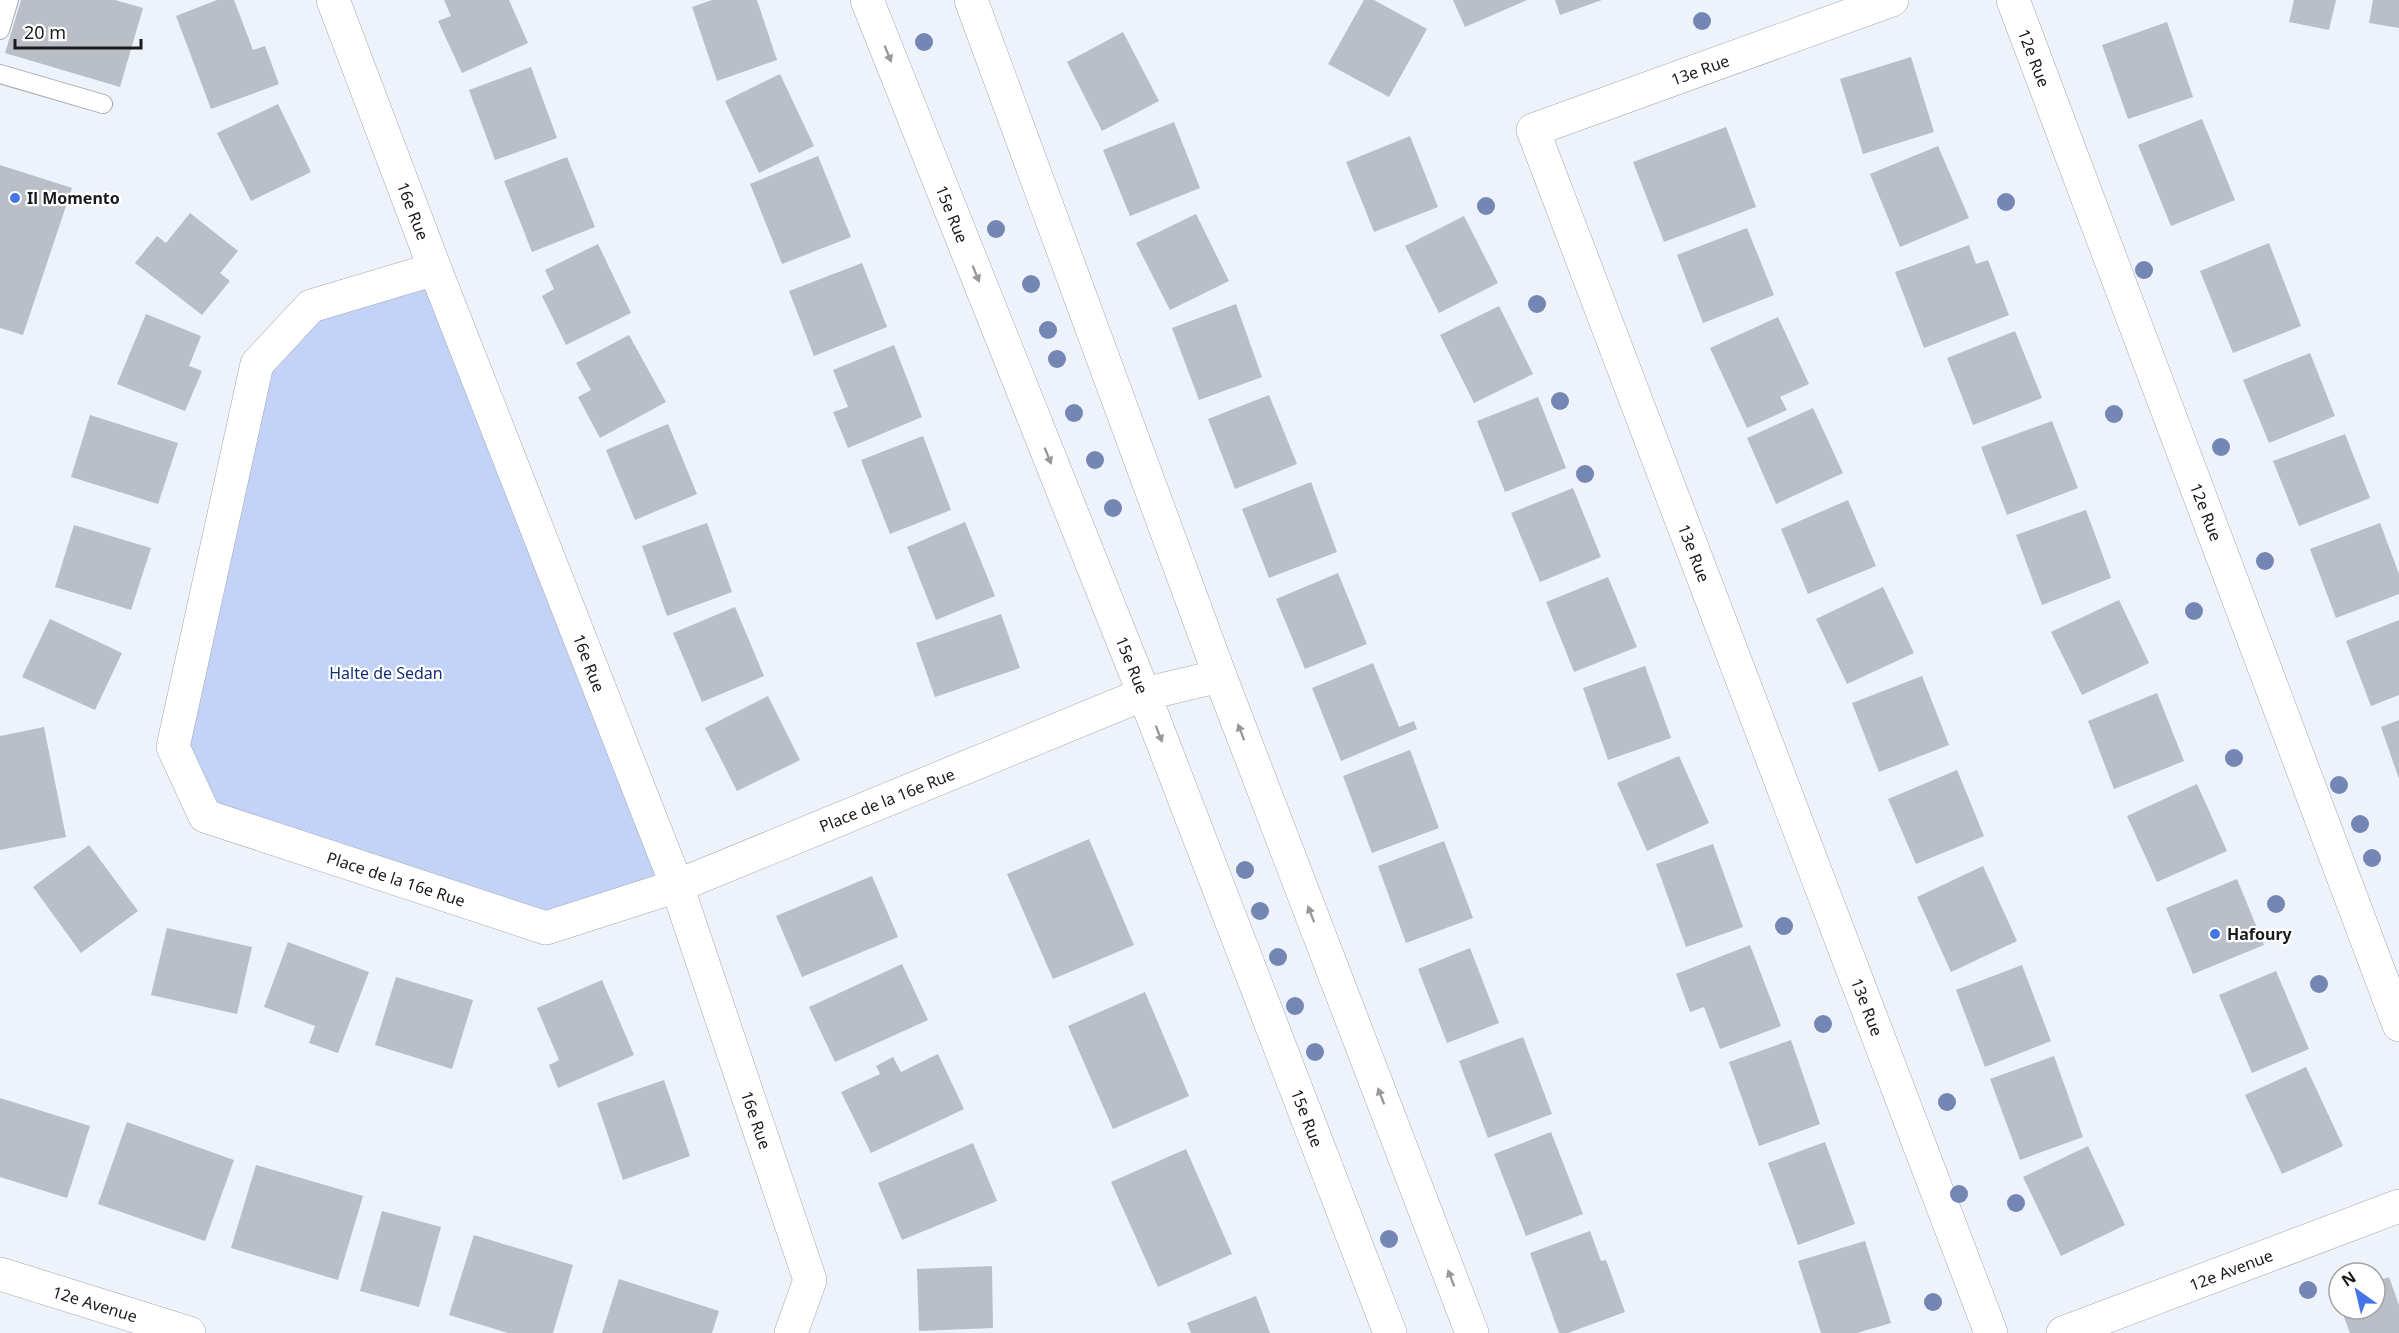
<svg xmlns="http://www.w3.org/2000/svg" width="2399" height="1333" viewBox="0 0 2399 1333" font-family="'Noto Sans',sans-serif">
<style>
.green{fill:#c2d3f7}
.building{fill:#babec7}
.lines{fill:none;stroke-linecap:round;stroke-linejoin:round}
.lane-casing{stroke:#a4a8b0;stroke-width:20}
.street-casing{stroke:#a4a8b0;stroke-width:34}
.lane{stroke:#fff;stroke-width:18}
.street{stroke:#fff;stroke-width:33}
.tree{fill:#7486b4}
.oneway{fill:#98989a}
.poi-dot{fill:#4675e7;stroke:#fff;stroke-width:2}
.labels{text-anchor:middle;stroke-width:4.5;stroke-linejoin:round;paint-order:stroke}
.street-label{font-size:16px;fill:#1a1b1e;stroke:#fff}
.poi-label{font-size:16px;font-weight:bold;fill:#1a1b1e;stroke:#fff;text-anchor:start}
.park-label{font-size:16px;fill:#112e7b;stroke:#fff}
</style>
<rect width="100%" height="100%" fill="#eef2fa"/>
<path class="green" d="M435,269L677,886L546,928L205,816L173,747L257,364L311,306Z"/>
<g class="building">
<path d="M21,0H115L143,8L120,87L5,53Z"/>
<path d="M217,0H234L253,50L265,46L279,84L211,109L176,16Z"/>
<path d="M444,0H509L528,43L462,73L438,21L451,16Z"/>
<path d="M712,0H757L777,60L717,81L692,7Z"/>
<path d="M1364,0H1374L1427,29L1389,97L1328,64Z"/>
<path d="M1453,0H1527L1465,27Z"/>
<path d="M1555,0H1602L1560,15Z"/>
<path d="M2294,0H2336L2329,30L2289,22Z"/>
<path d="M2373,0H2399V28L2369,23Z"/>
<path d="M2167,22L2193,97L2128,119L2102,45Z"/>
<path d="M1123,32L1159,101L1102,131L1067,62Z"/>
<path d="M1911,57L1934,132L1863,154L1840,79Z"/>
<path d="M531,67L557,138L495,160L469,90Z"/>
<path d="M780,74L814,146L759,173L725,101Z"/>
<path d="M278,104L311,172L251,201L217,133Z"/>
<path d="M2202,119L2235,200L2171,226L2138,145Z"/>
<path d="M1174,122L1200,188L1130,216L1103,150Z"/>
<path d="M1726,127L1756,207L1664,242L1633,162Z"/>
<path d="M1410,136L1438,207L1374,232L1346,162Z"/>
<path d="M1938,146L1969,218L1900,247L1870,174Z"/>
<path d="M818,156L851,237L782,264L750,184Z"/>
<path d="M567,157L595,227L532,252L504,181Z"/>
<path d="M0,165L72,188L23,335L0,328Z"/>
<path d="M190,213L238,251L220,273L230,281L202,315L135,263L157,236L166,243Z"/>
<path d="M1196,214L1229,281L1170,310L1136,243Z"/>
<path d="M1464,216L1498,283L1439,313L1405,246Z"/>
<path d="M1747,228L1774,295L1703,323L1677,255Z"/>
<path d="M2269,243L2301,326L2233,353L2200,271Z"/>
<path d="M598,244L631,313L566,345L542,296L554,289L545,270Z"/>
<path d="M1969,245L1976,264L1988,260L2009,315L1924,348L1895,272Z"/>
<path d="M862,263L887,327L814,356L789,291Z"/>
<path d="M1236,304L1262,377L1199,400L1172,328Z"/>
<path d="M1499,306L1533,374L1474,403L1440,335Z"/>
<path d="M146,314L201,336L189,366L202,371L185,411L117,384Z"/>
<path d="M1778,317L1809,384L1780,397L1787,410L1747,428L1710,348Z"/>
<path d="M2015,331L2042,398L1973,425L1947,358Z"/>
<path d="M629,335L666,402L600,438L578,397L591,390L576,363Z"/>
<path d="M894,345L922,417L848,448L833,412L848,407L833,370Z"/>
<path d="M2310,353L2335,416L2269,443L2243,380Z"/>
<path d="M1269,395L1297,464L1235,489L1208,419Z"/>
<path d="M1538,397L1566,468L1505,492L1477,421Z"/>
<path d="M1813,408L1843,473L1776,504L1747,438Z"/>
<path d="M90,415L178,443L158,504L71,477Z"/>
<path d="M2052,421L2078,488L2007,515L1981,447Z"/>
<path d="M668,424L697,494L635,520L606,450Z"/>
<path d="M2345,434L2370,498L2299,526L2273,461Z"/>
<path d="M923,436L951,510L890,534L861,460Z"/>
<path d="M1311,482L1337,552L1269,578L1242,509Z"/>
<path d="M1573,488L1601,557L1540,582L1511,513Z"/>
<path d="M1848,500L1876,566L1808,594L1781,529Z"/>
<path d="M2086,510L2111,578L2042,605L2016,535Z"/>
<path d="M965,522L995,596L936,620L907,547Z"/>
<path d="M707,523L732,592L667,616L642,546Z"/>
<path d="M2380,523L2399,574V594L2336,618L2310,549Z"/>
<path d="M74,525L151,548L131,610L55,587Z"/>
<path d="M1338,573L1367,644L1305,669L1276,599Z"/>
<path d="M1608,577L1637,647L1574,672L1546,602Z"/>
<path d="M1883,587L1914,653L1847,684L1816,619Z"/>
<path d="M2119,600L2149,663L2082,695L2051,632Z"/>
<path d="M735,607L764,676L702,702L673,633Z"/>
<path d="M1001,614L1020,668L935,697L916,643Z"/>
<path d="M50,619L122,653L95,710L22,677Z"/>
<path d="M2399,620V695L2371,706L2346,641Z"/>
<path d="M1373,663L1399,727L1414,721L1417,729L1341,761L1312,688Z"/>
<path d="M1645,666L1671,738L1608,760L1583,688Z"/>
<path d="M1922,676L1949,745L1879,772L1852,703Z"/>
<path d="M2157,693L2184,761L2114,789L2088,721Z"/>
<path d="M768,696L800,760L737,791L705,728Z"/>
<path d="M2399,720V779L2381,727Z"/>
<path d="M44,727L66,837L0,850V736Z"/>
<path d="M1410,750L1439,828L1372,853L1343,776Z"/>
<path d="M1679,756L1709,823L1647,851L1617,783Z"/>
<path d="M1957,770L1984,836L1916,864L1888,799Z"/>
<path d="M2197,784L2227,851L2157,882L2127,816Z"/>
<path d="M1089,839L1134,945L1053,979L1007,874Z"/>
<path d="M1444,841L1473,918L1406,943L1378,866Z"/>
<path d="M1713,844L1743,927L1686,947L1656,864Z"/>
<path d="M89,845L138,911L81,953L33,887Z"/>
<path d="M1983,866L2017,941L1951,972L1917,897Z"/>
<path d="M872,876L898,937L802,977L776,916Z"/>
<path d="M2237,879L2264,945L2193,974L2166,908Z"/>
<path d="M167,928L252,947L237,1014L151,995Z"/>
<path d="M288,942L369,972L338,1053L309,1043L315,1026L264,1007Z"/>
<path d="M1750,945L1781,1026L1720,1049L1704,1007L1690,1012L1676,974Z"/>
<path d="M1470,948L1499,1023L1447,1043L1418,969Z"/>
<path d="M902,964L928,1020L835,1062L809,1007Z"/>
<path d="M2022,965L2051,1041L1985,1067L1956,990Z"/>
<path d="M2276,971L2309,1049L2252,1073L2219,995Z"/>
<path d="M396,977L473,1000L452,1069L375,1045Z"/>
<path d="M602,980L634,1055L558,1088L549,1065L559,1060L537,1008Z"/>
<path d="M1145,992L1189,1096L1113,1129L1068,1026Z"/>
<path d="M1523,1037L1552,1114L1488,1138L1459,1061Z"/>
<path d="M1791,1040L1820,1124L1759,1146L1729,1062Z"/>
<path d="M938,1054L964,1109L871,1153L841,1092L880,1074L876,1066L893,1057L901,1072Z"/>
<path d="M2054,1056L2083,1137L2020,1160L1990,1079Z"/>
<path d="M2306,1067L2343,1146L2282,1174L2245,1095Z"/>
<path d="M664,1080L690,1156L623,1180L597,1103Z"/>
<path d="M0,1098L90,1126L67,1198L0,1177Z"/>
<path d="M127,1122L234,1160L205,1241L98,1204Z"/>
<path d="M1551,1132L1583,1214L1526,1236L1494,1154Z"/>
<path d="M1825,1142L1855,1224L1798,1245L1768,1163Z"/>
<path d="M973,1143L997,1201L902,1240L878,1183Z"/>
<path d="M2088,1146L2125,1225L2061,1256L2023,1177Z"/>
<path d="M1186,1149L1232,1254L1158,1287L1111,1182Z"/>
<path d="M256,1165L363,1196L338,1280L231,1248Z"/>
<path d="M382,1211L441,1227L419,1307L360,1291Z"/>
<path d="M1590,1231L1601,1261L1606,1260L1625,1312L1568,1333H1559L1530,1253Z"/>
<path d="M474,1235L573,1265L553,1333H508L449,1315Z"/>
<path d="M1865,1241L1891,1323L1857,1333H1821L1798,1261Z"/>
<path d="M992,1266L993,1328L919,1331L917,1269Z"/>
<path d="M2389,1277L2399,1305V1333H2350L2341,1309H2375V1282Z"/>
<path d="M619,1279L719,1311L712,1333H602Z"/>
<path d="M1256,1296L1270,1333H1191L1187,1323Z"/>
</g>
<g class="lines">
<g class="lane-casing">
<g id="lane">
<path d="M0,30L9,0"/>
<path d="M0,74L103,104"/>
</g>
</g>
<g class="street-casing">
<g id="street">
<path d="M333,0L435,269L677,886L810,1280L791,1333"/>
<path d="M867,0L1144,694L1390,1333"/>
<path d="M971,0L1220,676L1472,1333"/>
<path d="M1892,0L1533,130L1991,1333"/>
<path d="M2013,0L2399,1025"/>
<path d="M435,269L311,306L257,364L173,747L205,816L546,928L677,886L1144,694L1220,676"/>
<path d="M0,1274L189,1333"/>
<path d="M2063,1333L2399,1206"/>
</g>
</g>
<use href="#lane" class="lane"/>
<use href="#street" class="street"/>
</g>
<g class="tree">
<circle cx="1702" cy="21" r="9"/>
<circle cx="924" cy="42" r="9"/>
<circle cx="2006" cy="202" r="9"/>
<circle cx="1486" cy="206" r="9"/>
<circle cx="996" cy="229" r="9"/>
<circle cx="2144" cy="270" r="9"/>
<circle cx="1031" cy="284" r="9"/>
<circle cx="1537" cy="304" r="9"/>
<circle cx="1048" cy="330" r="9"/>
<circle cx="1057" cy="359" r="9"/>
<circle cx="1560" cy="401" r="9"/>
<circle cx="1074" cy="413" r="9"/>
<circle cx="2114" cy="414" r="9"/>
<circle cx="2221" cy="447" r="9"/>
<circle cx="1095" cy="460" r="9"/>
<circle cx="1585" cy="474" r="9"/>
<circle cx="1113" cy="508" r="9"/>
<circle cx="2265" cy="561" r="9"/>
<circle cx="2194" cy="611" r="9"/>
<circle cx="2234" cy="758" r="9"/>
<circle cx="2339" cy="785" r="9"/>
<circle cx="2360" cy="824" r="9"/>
<circle cx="2372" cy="858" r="9"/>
<circle cx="1245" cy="870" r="9"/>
<circle cx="2276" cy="904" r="9"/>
<circle cx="1260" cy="911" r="9"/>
<circle cx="1784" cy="926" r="9"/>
<circle cx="1278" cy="957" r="9"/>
<circle cx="2319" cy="984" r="9"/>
<circle cx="1295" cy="1006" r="9"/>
<circle cx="1823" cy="1024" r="9"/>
<circle cx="1315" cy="1052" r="9"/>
<circle cx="1947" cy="1102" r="9"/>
<circle cx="1959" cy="1194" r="9"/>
<circle cx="2016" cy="1203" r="9"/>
<circle cx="1389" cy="1239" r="9"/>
<circle cx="2308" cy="1290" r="9"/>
<circle cx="1933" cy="1302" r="9"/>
</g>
<defs><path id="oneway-solid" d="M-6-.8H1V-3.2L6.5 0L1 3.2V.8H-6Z" transform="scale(1.5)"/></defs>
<g class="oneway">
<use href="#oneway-solid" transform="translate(888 54) rotate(68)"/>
<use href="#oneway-solid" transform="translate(976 274) rotate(68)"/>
<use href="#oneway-solid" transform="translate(1048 456) rotate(68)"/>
<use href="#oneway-solid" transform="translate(1241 732) rotate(-111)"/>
<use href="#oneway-solid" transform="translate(1159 734) rotate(69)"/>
<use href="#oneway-solid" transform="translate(1311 914) rotate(-111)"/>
<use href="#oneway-solid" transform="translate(1381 1096) rotate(-111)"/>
<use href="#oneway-solid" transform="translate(1451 1278) rotate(-111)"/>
</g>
<g class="poi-dot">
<circle cx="15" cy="198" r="6"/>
<circle cx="2215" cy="934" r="6"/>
</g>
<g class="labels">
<g class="street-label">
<text transform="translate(2034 58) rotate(69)" y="6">12e Rue</text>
<text transform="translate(1700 70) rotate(-20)" y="6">13e Rue</text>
<text transform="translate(413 211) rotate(69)" y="6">16e Rue</text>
<text transform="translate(952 214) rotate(68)" y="6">15e Rue</text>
<text transform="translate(2206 512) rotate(69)" y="6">12e Rue</text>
<text transform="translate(1694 553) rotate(69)" y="6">13e Rue</text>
<text transform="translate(589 663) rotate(69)" y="6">16e Rue</text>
<text transform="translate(1132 665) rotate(68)" y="6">15e Rue</text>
<text transform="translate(887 800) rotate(-22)" y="6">Place de la 16e Rue</text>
<text transform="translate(396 879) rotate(18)" y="6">Place de la 16e Rue</text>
<text transform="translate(1867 1007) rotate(69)" y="6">13e Rue</text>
<text transform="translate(1307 1118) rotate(69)" y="6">15e Rue</text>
<text transform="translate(756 1120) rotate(71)" y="6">16e Rue</text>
<text transform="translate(2231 1270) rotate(-21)" y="6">12e Avenue</text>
<text transform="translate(95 1304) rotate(17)" y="6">12e Avenue</text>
</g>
<g class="poi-label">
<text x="27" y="204">Il Momento</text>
<text x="2227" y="940">Hafoury</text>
</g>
<g class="park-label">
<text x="386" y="679">Halte de Sedan</text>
</g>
</g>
<g transform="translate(2357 1291) rotate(326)"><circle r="28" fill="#ffffff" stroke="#a3a4a5" stroke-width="1.5"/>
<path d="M0-4.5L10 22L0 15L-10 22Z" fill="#4675e7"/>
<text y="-9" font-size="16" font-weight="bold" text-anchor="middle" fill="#1a1b1e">N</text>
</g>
<path d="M15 39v9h126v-9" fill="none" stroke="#1a1b1e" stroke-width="3"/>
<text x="24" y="39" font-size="18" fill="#1a1b1e" stroke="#ffffff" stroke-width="4.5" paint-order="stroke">20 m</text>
</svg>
